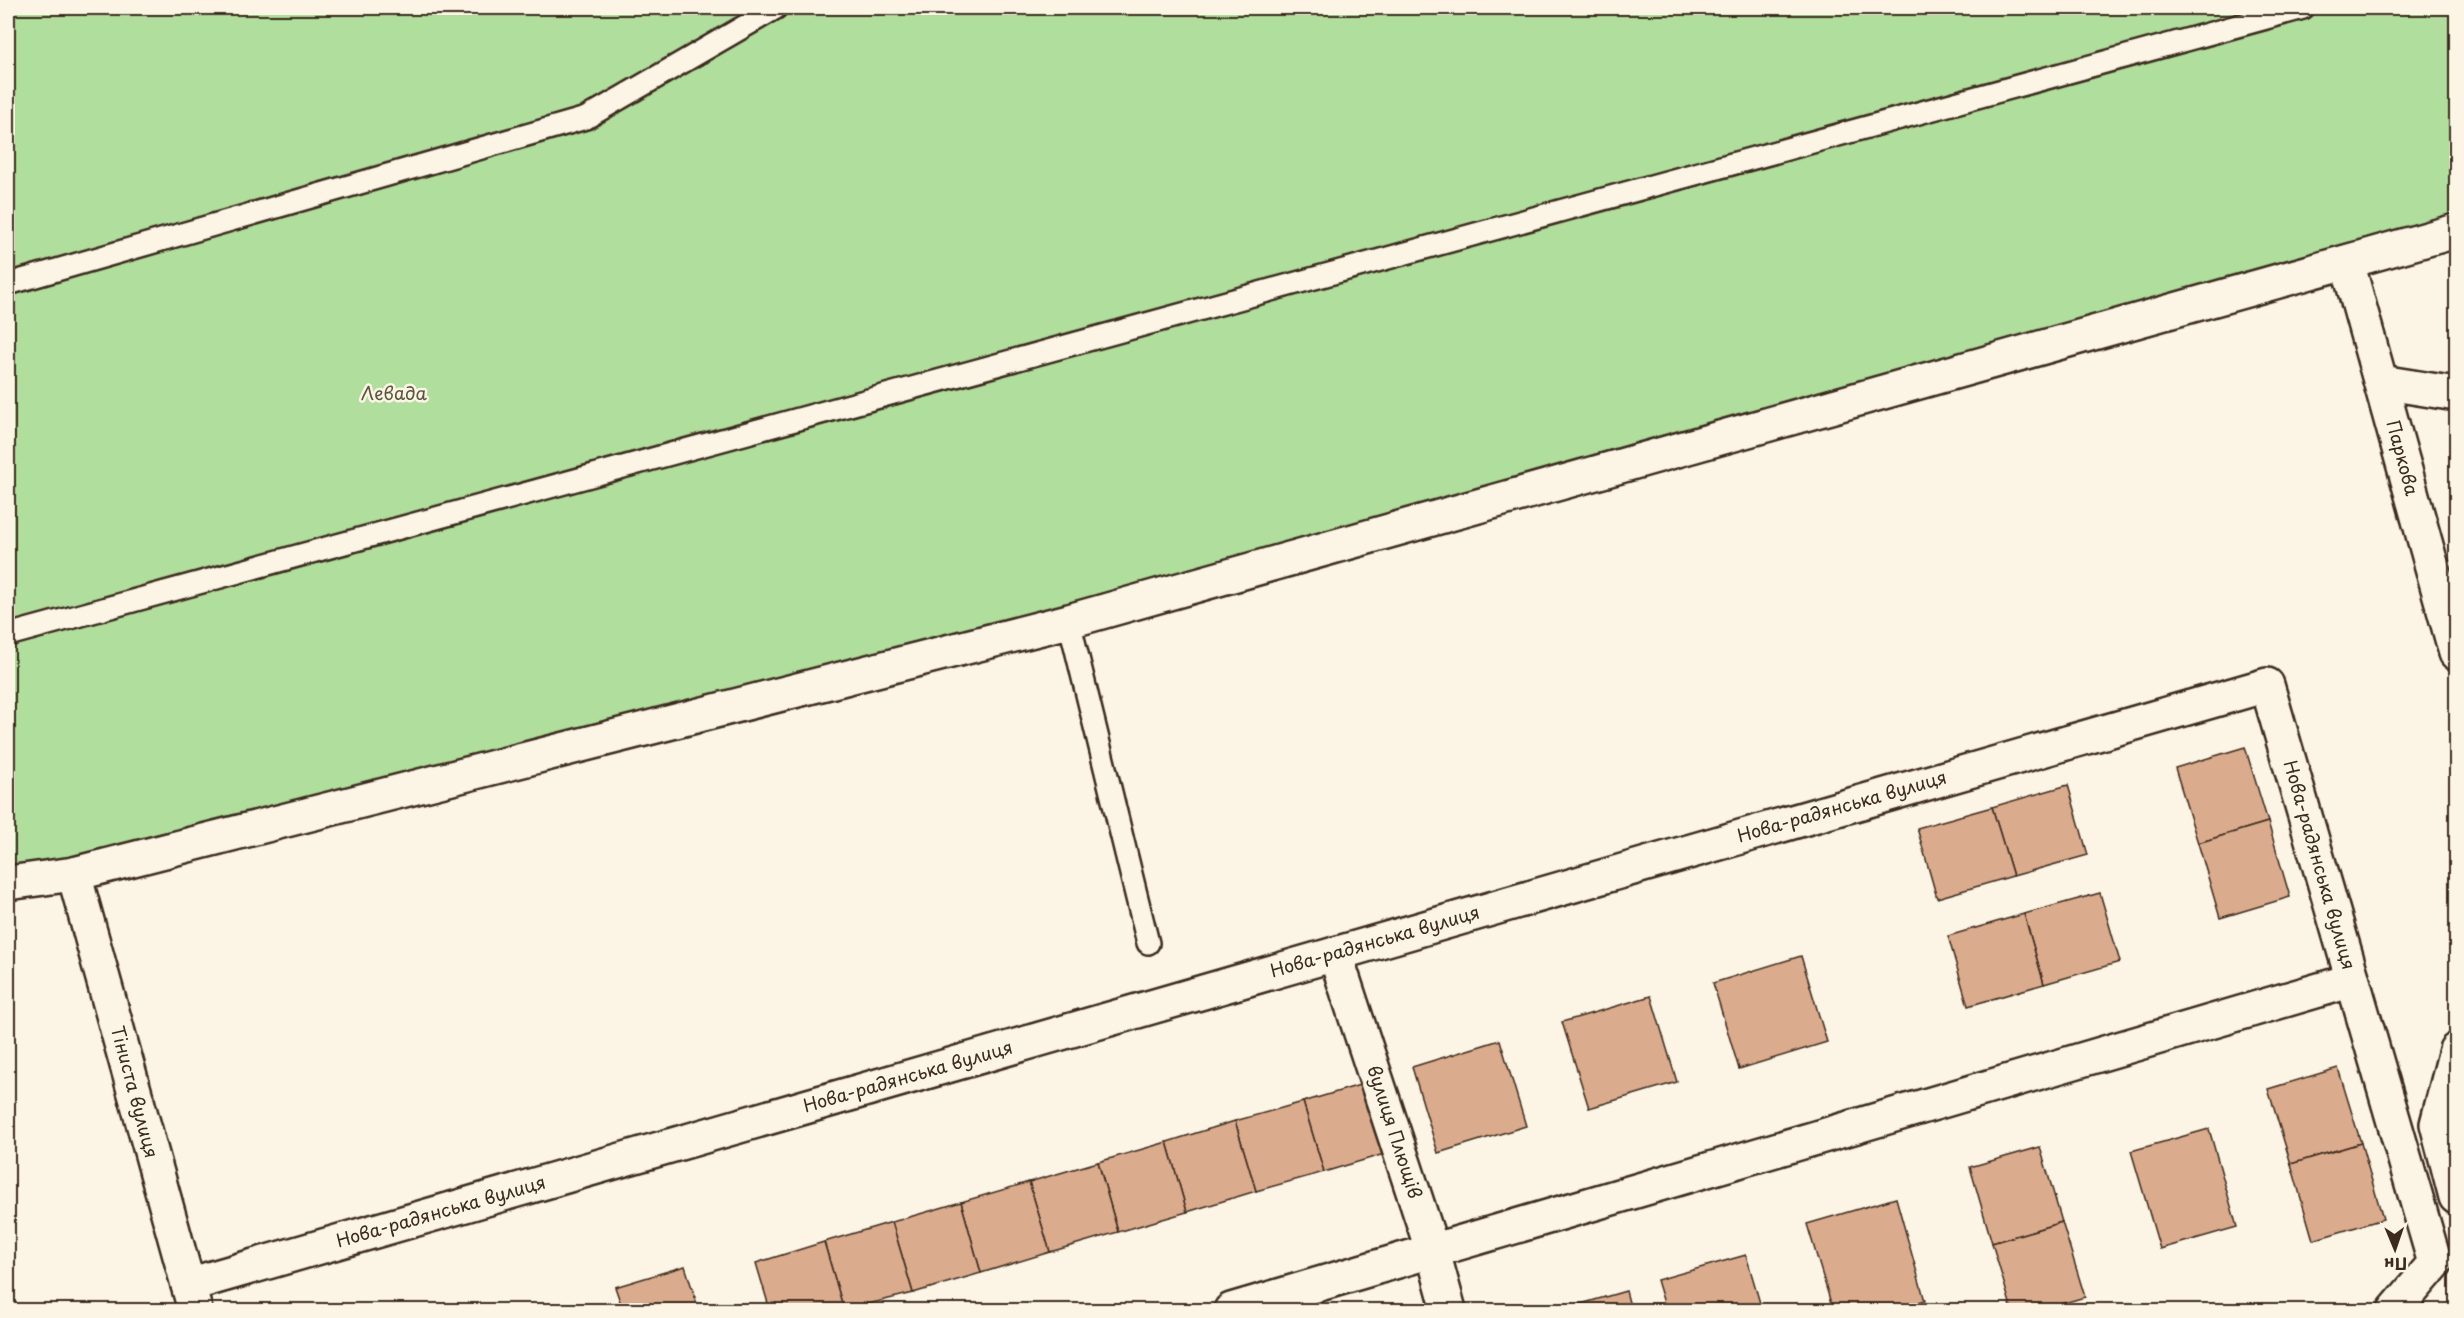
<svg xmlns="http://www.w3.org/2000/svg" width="2464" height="1318" viewBox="0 0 2464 1318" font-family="'Playpen Sans',sans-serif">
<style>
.green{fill:#b0de9d;stroke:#76845e;stroke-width:1.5}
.building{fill:#dbab8d;stroke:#3b2a1e;stroke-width:1.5}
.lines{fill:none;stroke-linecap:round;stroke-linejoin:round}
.service-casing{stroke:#3b2a1e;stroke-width:26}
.minor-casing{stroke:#3b2a1e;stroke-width:38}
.service{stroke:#fcf5e5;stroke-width:21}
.minor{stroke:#fcf5e5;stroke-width:33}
.labels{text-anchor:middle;stroke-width:5;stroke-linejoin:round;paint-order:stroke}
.park-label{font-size:18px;fill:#58573e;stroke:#fcf5e5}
.street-label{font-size:18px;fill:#3b2a1e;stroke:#fcf5e5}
</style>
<rect width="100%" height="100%" fill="#fcf5e5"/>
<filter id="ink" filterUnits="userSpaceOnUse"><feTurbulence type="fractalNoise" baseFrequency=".0167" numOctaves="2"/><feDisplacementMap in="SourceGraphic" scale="12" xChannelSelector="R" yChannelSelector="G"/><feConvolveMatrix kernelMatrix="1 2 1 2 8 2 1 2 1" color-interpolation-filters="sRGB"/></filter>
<g filter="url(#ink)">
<path class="green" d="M8,8H2456V231L1069,621L8,883Z"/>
<g class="building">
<path d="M2245,747L2268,822L2198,843L2175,768Z"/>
<path d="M2068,785L2088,855L2013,876L1992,807Z"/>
<path d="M1992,807L2013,876L1937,898L1917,828Z"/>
<path d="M2268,822L2290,897L2220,918L2198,843Z"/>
<path d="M2100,893L2120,962L2044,984L2024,914Z"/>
<path d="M2024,914L2044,984L1968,1006L1948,936Z"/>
<path d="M1801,956L1827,1042L1739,1069L1713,983Z"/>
<path d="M1651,996L1677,1082L1589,1108L1562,1022Z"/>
<path d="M1500,1040L1526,1126L1438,1153L1412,1067Z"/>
<path d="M2338,1068L2361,1143L2291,1164L2268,1089Z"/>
<path d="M1370,1082L1391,1152L1324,1172L1303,1102Z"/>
<path d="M1303,1102L1324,1172L1256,1191L1235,1121Z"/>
<path d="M1235,1121L1256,1191L1187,1212L1167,1142Z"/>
<path d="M2209,1129L2237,1227L2160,1249L2131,1151Z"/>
<path d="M1167,1142L1187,1212L1118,1232L1098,1162Z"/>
<path d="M2361,1143L2383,1219L2313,1240L2291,1164Z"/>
<path d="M2040,1147L2062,1222L1992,1243L1970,1167Z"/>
<path d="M1098,1162L1118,1232L1050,1252L1029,1182Z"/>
<path d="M1029,1182L1050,1252L981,1273L961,1202Z"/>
<path d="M1896,1198L1925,1301L1892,1310H1833L1807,1224Z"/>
<path d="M961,1202L981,1273L913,1293L892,1222Z"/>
<path d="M892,1222L913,1293L844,1310L824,1242Z"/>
<path d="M2062,1222L2085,1297L2040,1310H2012L1992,1243Z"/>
<path d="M824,1242L844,1310H770L756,1263Z"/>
<path d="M1746,1255L1762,1310H1666L1657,1280Z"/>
<path d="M685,1266L699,1310H623L615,1287Z"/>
<path d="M1626,1291L1631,1310H1560Z"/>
</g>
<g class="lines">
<g class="service-casing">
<g id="service">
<path d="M8,284L586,118L776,8"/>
<path d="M1069,621L1148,943"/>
<path d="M8,635L2303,8"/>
</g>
</g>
<g class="minor-casing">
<g id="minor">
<path d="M2347,262L2456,653"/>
<path d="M2381,382L2456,394"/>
<path d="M74,874L195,1310"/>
<path d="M8,883L74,874L1069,621L2456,231"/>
<path d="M1335,954L1433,1252L1449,1310"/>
<path d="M2456,1050L2437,1124L2456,1197"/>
<path d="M188,1285L2267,685L2435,1263L2395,1310"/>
<path d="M1231,1310L2353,980"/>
</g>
</g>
<use href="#service" class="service"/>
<use href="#minor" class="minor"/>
</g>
</g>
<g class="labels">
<g class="park-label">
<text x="394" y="400">Левада</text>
</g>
<g class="street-label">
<text transform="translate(2402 458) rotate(75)" y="6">Паркова</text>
<text transform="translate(1842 807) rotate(-16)" y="6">Нова-радянська вулиця</text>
<text transform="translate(2319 865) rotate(74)" y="6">Нова-радянська вулиця</text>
<text transform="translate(1375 942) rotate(-16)" y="6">Нова-радянська вулиця</text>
<text transform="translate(908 1077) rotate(-16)" y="6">Нова-радянська вулиця</text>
<text transform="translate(134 1092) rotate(75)" y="6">Тіниста вулиця</text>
<text transform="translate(1394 1132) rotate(72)" y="6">вулиця Плющів</text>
<text transform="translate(441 1212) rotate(-16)" y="6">Нова-радянська вулиця</text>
</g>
</g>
<rect width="2464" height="1318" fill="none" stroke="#fcf5e5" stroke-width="30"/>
<rect x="15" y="15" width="2434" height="1288" fill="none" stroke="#3b2a1e" stroke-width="2" filter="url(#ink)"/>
<g transform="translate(2395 1249) rotate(178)" stroke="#fcf5e5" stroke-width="4.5" paint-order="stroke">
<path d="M0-4.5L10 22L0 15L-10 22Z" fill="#3b2a1e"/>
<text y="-9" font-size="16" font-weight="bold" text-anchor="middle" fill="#3b2a1e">Пн</text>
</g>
</svg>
